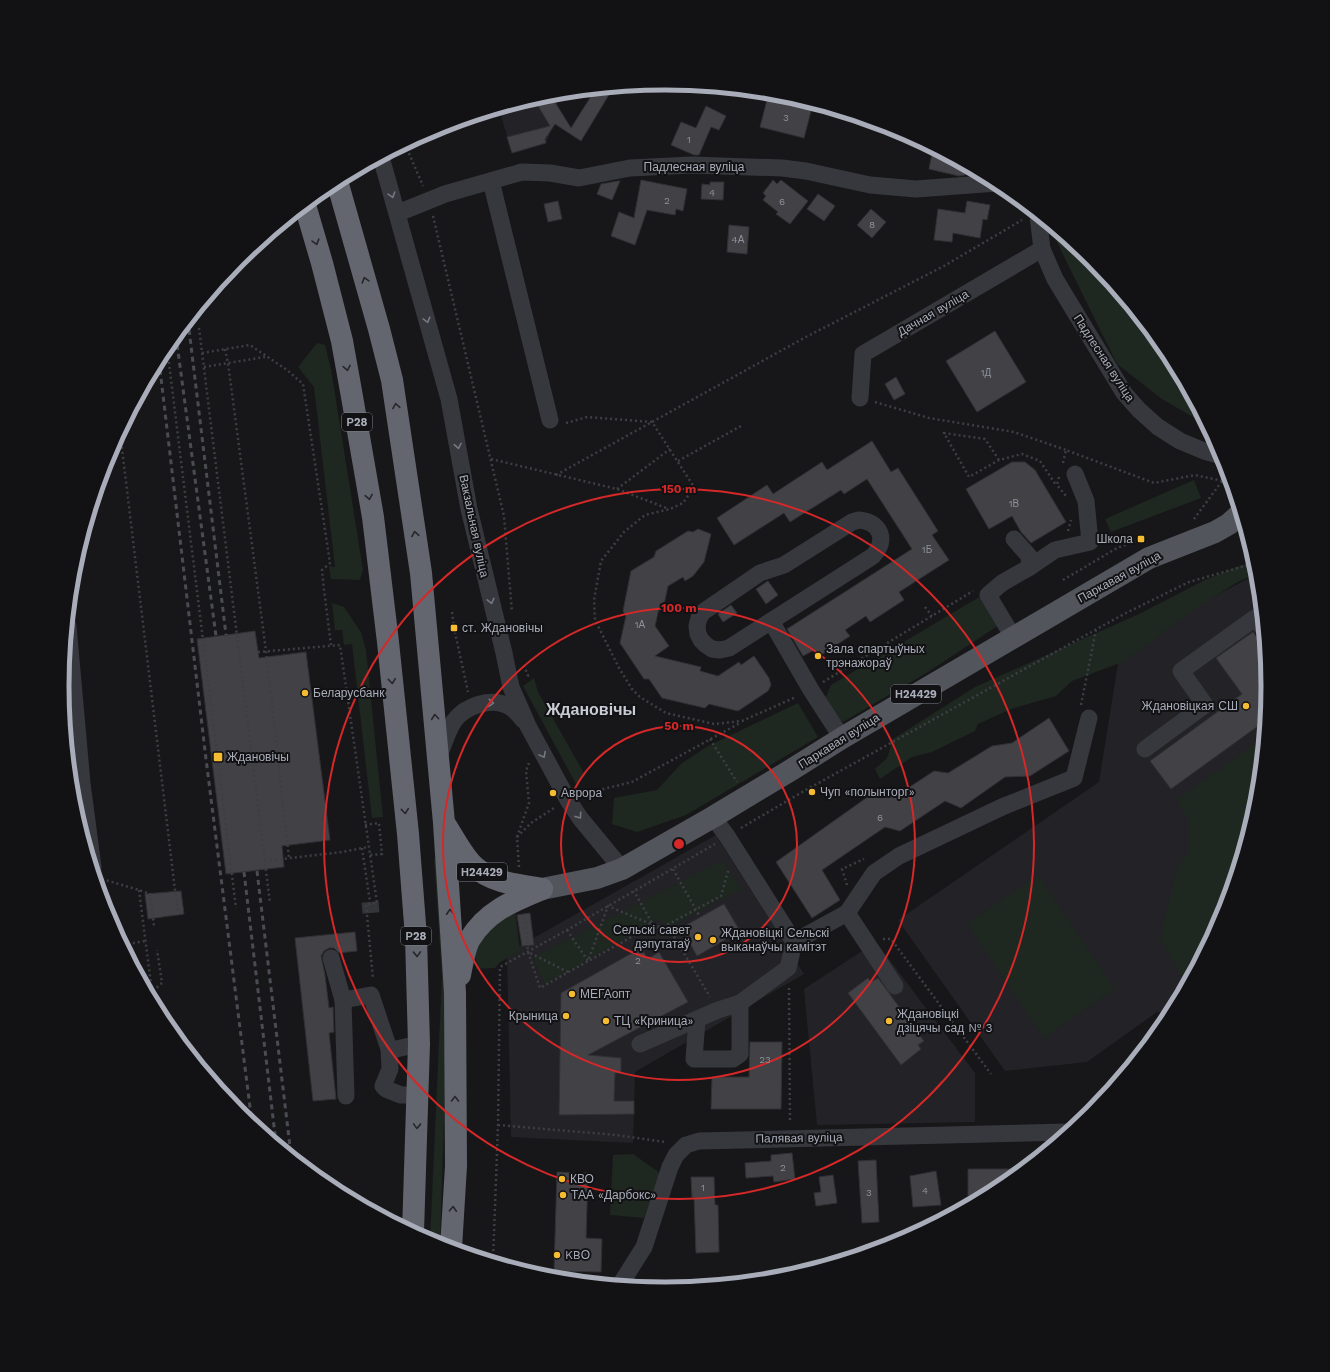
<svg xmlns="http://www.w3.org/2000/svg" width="1330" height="1372" viewBox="0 0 1330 1372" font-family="'Work Sans',sans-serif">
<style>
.built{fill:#232226}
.green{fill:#1e2720}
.building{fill:#414146;stroke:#313035}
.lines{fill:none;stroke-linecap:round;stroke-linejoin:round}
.minor-tunnel{stroke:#343539;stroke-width:17;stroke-dasharray:17 8;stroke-linecap:butt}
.path{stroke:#3d3f45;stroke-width:2.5;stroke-dasharray:2 3;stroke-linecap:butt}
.minor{stroke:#37383e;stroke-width:17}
.major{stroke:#53555d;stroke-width:22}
.highway{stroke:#63666f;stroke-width:22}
.rail{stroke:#4a4c53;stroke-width:3;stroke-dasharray:5 4;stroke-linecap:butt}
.oneway{stroke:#757882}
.oneway2{stroke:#26262b}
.ring{fill:none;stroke:#d62828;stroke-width:2}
.poi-dot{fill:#f6bc31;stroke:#121114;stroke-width:1.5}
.labels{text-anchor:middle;stroke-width:4;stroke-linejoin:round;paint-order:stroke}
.number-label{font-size:10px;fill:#8e929c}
.shield{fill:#121114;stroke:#7b7e88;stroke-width:1}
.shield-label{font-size:11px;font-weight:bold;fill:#a8adb9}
.street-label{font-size:12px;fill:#a8adb9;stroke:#121114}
.poi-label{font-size:12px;fill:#a8adb9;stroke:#121114;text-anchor:start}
.district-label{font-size:16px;font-weight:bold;fill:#c9ccd5;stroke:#121114}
.rim{fill:none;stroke:#a8adb9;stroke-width:5}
.centre{fill:#d62828;stroke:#121114;stroke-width:2}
.ring-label{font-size:12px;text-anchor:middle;font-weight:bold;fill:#d62828;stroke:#121114;stroke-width:4;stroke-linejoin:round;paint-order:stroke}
</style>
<rect width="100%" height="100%" fill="#171719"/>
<g class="built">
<path d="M550,94L562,114L552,129L546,143L512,153L499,109Z"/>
<path d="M1257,574L1268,686L1256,804L1222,917L1171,1012H1157L1087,1062L1005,1071L898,920L1099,782L1121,645Z"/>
<path d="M716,835L804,974L635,1072L633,1143L511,1137L507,953Z"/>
<path d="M876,942L975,1073V1122L817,1125L804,989Z"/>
</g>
<g class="green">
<path d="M1048,224L1092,260L1166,351L1205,424L1162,399L1117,364Z"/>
<path d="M317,343L325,345L331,369L363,570L360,580L331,579L329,566L335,567L314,387L298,367Z"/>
<path d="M1194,480L1201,498L1111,532L1105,519Z"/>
<path d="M1254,560L1257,573L1236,583L1189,613L1125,661L1072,681L1056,696L1011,709L978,724L975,731L932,752L912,757L880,779L875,769L887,758L893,739L975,687L1139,614L1205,580Z"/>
<path d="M981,596L999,625L928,672L843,722L834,715L824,701L831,685Z"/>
<path d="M332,603L344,607L361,632L366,650L383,817L372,818L352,644L344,645L342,630H335Z"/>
<path d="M534,678L538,692L585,775L576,784L523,686Z"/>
<path d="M798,703L818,737L686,815L637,832L612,824L614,798L657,790L682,763L708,746Z"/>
<path d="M1254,744L1262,751L1256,804L1222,917L1189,979L1180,974L1160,939L1177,867L1190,851V824L1177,800Z"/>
<path d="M442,858L449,966L440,1245L430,1241L442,976L434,859Z"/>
<path d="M722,861L741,889L668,928L658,919L545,985L533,957Z"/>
<path d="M1038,875L1115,989L1044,1038L967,924Z"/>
<path d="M515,909L520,951L499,963L495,968L476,969L475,952L481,936Z"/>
<path d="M633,1154L660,1173L644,1218L610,1215L613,1155Z"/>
</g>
<g class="building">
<path d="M613,88L581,141L555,124L545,139L546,143L512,153L507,137L550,126L534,99L550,94L571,128L595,90Z"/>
<path d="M768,96L812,107L804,138L760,127Z"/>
<path d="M706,106L726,116L719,130L711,127L699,155H694L671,145L681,122L696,128Z"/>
<path d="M933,149L967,167L965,175L959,176L929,169Z"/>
<path d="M641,180L687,189L683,211L676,209L675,215L647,210L635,245L611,236L619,212L634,218Z"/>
<path d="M773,180L777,184L781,180L808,201L790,224L776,214L778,212L763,200L766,196L763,193Z"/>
<path d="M618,181H620L612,200L597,194L601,184Z"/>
<path d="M710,182H724L723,200L701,199L702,184L710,185Z"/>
<path d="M818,194L835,206L824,221L807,209Z"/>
<path d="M558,201L562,219L548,222L544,204Z"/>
<path d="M967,201L990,205L987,220L983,219L980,238L953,233L952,242L934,240L938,209L965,213Z"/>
<path d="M871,209L886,222L872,238L857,225Z"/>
<path d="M729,225L749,227L747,254L727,252Z"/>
<path d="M995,331L1026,382L977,412L946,361Z"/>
<path d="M896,377L905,394L894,400L885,384Z"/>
<path d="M872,441L891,472L898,468L938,531L932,535L949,560L899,592L904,600L870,622L866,616L845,630L850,636L818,657L814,650L803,656L787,629L912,549L867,479L844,494L841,490L790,522L784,513L734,545L717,518L767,485L773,494L822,462L827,470Z"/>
<path d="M1012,462H1025L1035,470L1066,522L1031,543L1021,532L1012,516L989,529L966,489Z"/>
<path d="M698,529L711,534L704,562L693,576L685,581L683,577L668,586L663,609L659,608L655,626L669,646L655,656L701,667L700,671L718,676L739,662L741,665L754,656L769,678L771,685L768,691L738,711L709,704L705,708L662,698L649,679H644L620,643L626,616L623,611L631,571L654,557L656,551L688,531L693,532Z"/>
<path d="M768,581L778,595L766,604L756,589Z"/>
<path d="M731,605L737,613L723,622L718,614Z"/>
<path d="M255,631L259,658L306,652L330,840L282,846L284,867L226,874L197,639Z"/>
<path d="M1253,632L1264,647L1268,686L1265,721L1171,789L1150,761L1242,694L1216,658Z"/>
<path d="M1049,718L1069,751L1030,776L1005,777L961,808L945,801L900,831L885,827L822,870L840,900L812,918L776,862L869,796L899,794L934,771L948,773L992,746L1012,743Z"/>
<path d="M181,891L184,914L148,919L145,894Z"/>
<path d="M724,904L740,931L697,956L681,928Z"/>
<path d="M530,913L534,945L522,946L517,915Z"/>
<path d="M355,932L357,951L339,953L334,948H329L324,951L321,956L325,975L329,1008L333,1007L334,1032L329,1033L336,1099L313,1101L295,938Z"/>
<path d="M641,948L648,959L659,952L688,1002L588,1055L621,1058V1073H615L614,1101H634V1114L559,1115L561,993Z"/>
<path d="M868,978L871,982L878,978L924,1041L918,1045L921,1049L901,1065L848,993Z"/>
<path d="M750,1042H782L781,1109H711L712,1077H749Z"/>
<path d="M792,1153L795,1179L774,1182L773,1176L746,1178L745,1163L771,1161V1155Z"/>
<path d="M876,1160L879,1222L862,1223L858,1161Z"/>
<path d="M968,1169H1023L1000,1188L984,1196H968Z"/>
<path d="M936,1171L941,1205L913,1207L910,1176Z"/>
<path d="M557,1172L588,1173L586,1238L602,1239L601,1272L554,1271Z"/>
<path d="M833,1175L837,1203L816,1206L814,1193L821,1192L819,1177Z"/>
<path d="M691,1177H714L715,1205H718L719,1252L696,1253L694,1197L692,1198Z"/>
</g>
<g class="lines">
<path class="minor-tunnel" d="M370,902L371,913"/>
<g class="path">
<path d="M405,144L423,186"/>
<path d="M433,216L504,516L512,612"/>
<path d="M199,328L270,903"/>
<path d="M167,347L236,908"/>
<path d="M225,349L228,363L266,651L289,858"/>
<path d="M202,353L250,345L287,370L303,384L330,563L322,570L324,590L331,645"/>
<path d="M204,367L265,357"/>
<path d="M875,402L929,418L1014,432L1066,450"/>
<path d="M566,423L587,417L652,422L694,487L683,503L670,509L645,515L624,532L601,561L594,600L595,620L619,668L632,689L640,697L666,713L714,724L742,721L796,697"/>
<path d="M120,432L178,915"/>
<path d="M491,459L617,489L669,509"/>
<path d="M999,460L985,439L944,433L969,477L999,460L1022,454L1040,461L1056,485"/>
<path d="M678,461L741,426"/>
<path d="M1063,463L1066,450L1154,483L1195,475L1223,481"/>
<path d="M556,475L804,338L944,266L1022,220"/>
<path d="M1059,477L1057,485L1066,496"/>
<path d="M617,489L670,449"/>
<path d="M1194,519L1228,473"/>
<path d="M1068,531L1071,520"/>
<path d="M1063,580L1117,548L1144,538"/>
<path d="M925,607L932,616"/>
<path d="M452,612L454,628L468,692"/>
<path d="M258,652L340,645L377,903L366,904L373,979"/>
<path d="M524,665L528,676L526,678"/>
<path d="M823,682L973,591"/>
<path d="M1081,705L1096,630"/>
<path d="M710,739L737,782"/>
<path d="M583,794L632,782L740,723"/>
<path d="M365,825L379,823L382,854L370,855"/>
<path d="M741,828L804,791L1124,614L1189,582L1255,563"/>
<path d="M517,837L531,823L554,808"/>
<path d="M362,848L370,902"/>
<path d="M265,861L342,852L368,847"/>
<path d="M519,867L517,837L529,803L526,771L529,763"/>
<path d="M673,869L700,917"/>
<path d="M102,879L139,890L150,894L154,926"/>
<path d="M847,885L842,869L864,859"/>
<path d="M139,890L152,992"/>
<path d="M525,917L528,952"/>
<path d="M657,927L672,933L710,997"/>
<path d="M567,930L588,961L608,906L653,925L663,927L721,896L729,868"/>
<path d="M883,939H891L991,1074"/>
<path d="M123,945L145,941"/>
<path d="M568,972L528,952L540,988L653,925L634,891"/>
<path d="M789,988L790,1123"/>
<path d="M149,994L162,983L157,950"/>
<path d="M498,1125L616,1135L665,1142"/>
<path d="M493,1261L498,1125L500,967L567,930L715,844"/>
</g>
<g class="minor">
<path d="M381,157L449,399L469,509L504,653L511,687L528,726L568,800L580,818L622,869"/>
<path d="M491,181L550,420"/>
<path d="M398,213L445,194L522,172L550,173L579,178L630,168L692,165L782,168L806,171L870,185L916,189L997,183"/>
<path d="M1038,216L1042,249L1055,279L1124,393L1139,410L1158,427L1180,441L1204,451L1222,456"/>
<path d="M860,398L863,354L1042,249"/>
<path d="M859,520C880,522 888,539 873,556L729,648L720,650L712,649L706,645L701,640L698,634L697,626L699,618L703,612L760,573L784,565L852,522Z"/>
<path d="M1014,539L1029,556L1030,567"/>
<path d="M771,621L811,690L842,738"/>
<path d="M68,626L82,783L93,867"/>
<path d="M1013,637L988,595L1002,583L1030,567L1055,550L1090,542L1086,501L1075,474"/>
<path d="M1145,749L1205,705L1181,671L1255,618L1262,627"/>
<path d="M439,756C443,746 448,730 454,721C465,706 492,696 510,707C515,710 519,715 523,720"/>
<path d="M713,817L727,836L794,942L847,913L874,873L899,856L1002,807L1074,778L1089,718"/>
<path d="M847,913L895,986"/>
<path d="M331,958L343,1000"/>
<path d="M697,1020L694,1059H733L740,1054V1003"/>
<path d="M640,1044L718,1010L740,1003L788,968L794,942"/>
<path d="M389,1049H396L419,1044"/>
<path d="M346,1096L343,1000L371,995L389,1049L390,1069L383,1086L386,1089L401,1095H418"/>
<path d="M620,1285L644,1247L670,1167L676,1155L686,1145L699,1141L1068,1132"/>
</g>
<path class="major" d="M542,889L597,878L622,869L713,817L791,770L842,738L1149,558L1215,532L1229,524L1240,514"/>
<g class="highway">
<path d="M337,181L379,329L392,380L421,573L444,823L455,993L456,1166L451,1248"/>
<path d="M305,205L322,263L342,341L351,391L373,517L388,642L408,834L416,937L419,1044L413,1232"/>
<path d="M445,824C453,836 464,858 475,867C492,883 520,885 542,889"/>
<path d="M460,975C462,965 465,947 470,939C487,911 513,901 542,889"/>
</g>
<g class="rail">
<path d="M188,321L226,635"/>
<path d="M176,336L216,636"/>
<path d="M159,361L206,759L252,1123"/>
<path d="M257,871L291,1155"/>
<path d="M244,872L276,1143"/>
</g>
</g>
<defs><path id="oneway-chevron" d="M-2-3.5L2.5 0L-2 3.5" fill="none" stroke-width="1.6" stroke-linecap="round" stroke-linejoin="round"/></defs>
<g class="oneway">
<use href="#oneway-chevron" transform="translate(392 195) rotate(73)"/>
<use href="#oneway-chevron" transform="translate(427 320) rotate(75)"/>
<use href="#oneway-chevron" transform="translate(458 446) rotate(80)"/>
<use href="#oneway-chevron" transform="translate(491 601) rotate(76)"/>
<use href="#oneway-chevron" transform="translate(491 703) rotate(3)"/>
<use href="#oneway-chevron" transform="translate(543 755) rotate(62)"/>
<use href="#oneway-chevron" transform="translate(579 816) rotate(54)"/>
</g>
<g class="oneway2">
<use href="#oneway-chevron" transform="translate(316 242) rotate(74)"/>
<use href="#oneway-chevron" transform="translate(365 280) rotate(-106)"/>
<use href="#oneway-chevron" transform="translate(347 368) rotate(79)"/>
<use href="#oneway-chevron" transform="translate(396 406) rotate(-99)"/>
<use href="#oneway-chevron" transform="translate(369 497) rotate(80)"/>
<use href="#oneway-chevron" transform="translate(415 534) rotate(-99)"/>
<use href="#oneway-chevron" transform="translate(392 681) rotate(84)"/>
<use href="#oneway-chevron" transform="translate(435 717) rotate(-95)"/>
<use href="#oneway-chevron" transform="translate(405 811) rotate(84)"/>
<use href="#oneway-chevron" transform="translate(450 912) rotate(-94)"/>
<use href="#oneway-chevron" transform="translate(417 954) rotate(88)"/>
<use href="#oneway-chevron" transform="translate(455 1099) rotate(-90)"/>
<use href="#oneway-chevron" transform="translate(417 1126) rotate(92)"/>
<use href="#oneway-chevron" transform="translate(453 1209) rotate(-87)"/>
</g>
<g class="ring">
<circle cx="679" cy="844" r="118"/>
<circle cx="679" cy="844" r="236"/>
<circle cx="679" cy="844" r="355"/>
</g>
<g class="poi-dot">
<rect x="1137" y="535" width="8" height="8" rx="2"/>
<rect x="450" y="624" width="8" height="8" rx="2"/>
<circle cx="818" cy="656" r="4"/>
<circle cx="305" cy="693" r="4"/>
<circle cx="1246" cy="706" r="4"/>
<rect x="213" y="752" width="10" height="10" rx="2"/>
<circle cx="812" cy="792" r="4"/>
<circle cx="553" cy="793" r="4"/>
<circle cx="698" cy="937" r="4"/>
<circle cx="713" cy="940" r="4"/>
<circle cx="572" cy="994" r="4"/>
<circle cx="566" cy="1016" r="4"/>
<circle cx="606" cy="1021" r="4"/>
<circle cx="889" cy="1021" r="4"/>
<circle cx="562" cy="1179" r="4"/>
<circle cx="563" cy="1195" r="4"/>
<circle cx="557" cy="1255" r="4"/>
</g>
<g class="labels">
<g class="number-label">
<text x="786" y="121">3</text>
<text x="689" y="143">1</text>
<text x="712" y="196">4</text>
<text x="667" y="204">2</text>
<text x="782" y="205">6</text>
<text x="872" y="228">8</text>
<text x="738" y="243">4А</text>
<text x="986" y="376">1Д</text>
<text x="1014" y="507">1В</text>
<text x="927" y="553">1Б</text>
<text x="640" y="628">1А</text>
<text x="880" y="821">6</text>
<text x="638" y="964">2</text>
<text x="765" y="1063">23</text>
<text x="783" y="1171">2</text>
<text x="703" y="1191">1</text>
<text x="925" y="1194">4</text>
<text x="869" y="1196">3</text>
</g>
<g class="shield">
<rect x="342" y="413" width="30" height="18" rx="3"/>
<rect x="891" y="685" width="50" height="18" rx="3"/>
<rect x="457" y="863" width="50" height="18" rx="3"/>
<rect x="401" y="927" width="30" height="18" rx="3"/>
</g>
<g class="shield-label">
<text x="357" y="426">Р28</text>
<text x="916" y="698">Н24429</text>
<text x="482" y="876">Н24429</text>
<text x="416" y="940">Р28</text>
</g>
<g class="street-label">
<text x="694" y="171">Падлесная вуліца</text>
<text transform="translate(933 313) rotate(-30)" y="4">Дачная вуліца</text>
<text transform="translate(1104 358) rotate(57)" y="4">Падлесная вуліца</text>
<text transform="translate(474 526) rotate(78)" y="4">Вакзальная вуліца</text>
<text transform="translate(1119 577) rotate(-29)" y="4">Паркавая вуліца</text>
<text transform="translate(839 741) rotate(-32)" y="4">Паркавая вуліца</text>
<text transform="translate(799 1138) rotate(-1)" y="4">Палявая вуліца</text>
</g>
<g class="poi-label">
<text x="1133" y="543" text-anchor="end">Школа</text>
<text x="462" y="632">ст. Ждановічы</text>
<text x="826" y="653">Зала спартыўных<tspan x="826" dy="14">трэнажораў</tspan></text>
<text x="313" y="697">Беларусбанк</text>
<text x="1238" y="710" text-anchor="end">Ждановіцкая СШ</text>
<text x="227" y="761">Ждановічы</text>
<text x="820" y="796">Чуп «полынторг»</text>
<text x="561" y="797">Аврора</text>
<text x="690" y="934" text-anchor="end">Сельскі савет<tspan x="690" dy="14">дэпутатаў</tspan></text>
<text x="721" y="937">Ждановіцкі Сельскі<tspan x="721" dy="14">выканаўчы камітэт</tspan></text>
<text x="580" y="998">МЕГАопт</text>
<text x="897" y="1018">Ждановіцкі<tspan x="897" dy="14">дзіцячы сад № 3</tspan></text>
<text x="558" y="1020" text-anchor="end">Крыница</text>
<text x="614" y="1025">ТЦ «Криница»</text>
<text x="570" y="1183">КВО</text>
<text x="571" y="1199">ТАА «Дарбокс»</text>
<text x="565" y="1259">KBО</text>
</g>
<g class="district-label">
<text x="591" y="715">Ждановічы</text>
</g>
</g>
<path d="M0 0H1330V1372H0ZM69 686a596 596 0 1 1 1192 0a596 596 0 1 1-1192 0Z" fill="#121114" fill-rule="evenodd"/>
<path class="rim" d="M69 686a596 596 0 1 1 1192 0a596 596 0 1 1-1192 0Z"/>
<circle cx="679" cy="844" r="6" class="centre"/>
<g class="ring-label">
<text x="679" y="493">150 m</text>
<text x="679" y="612">100 m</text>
<text x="679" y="730">50 m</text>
</g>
</svg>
